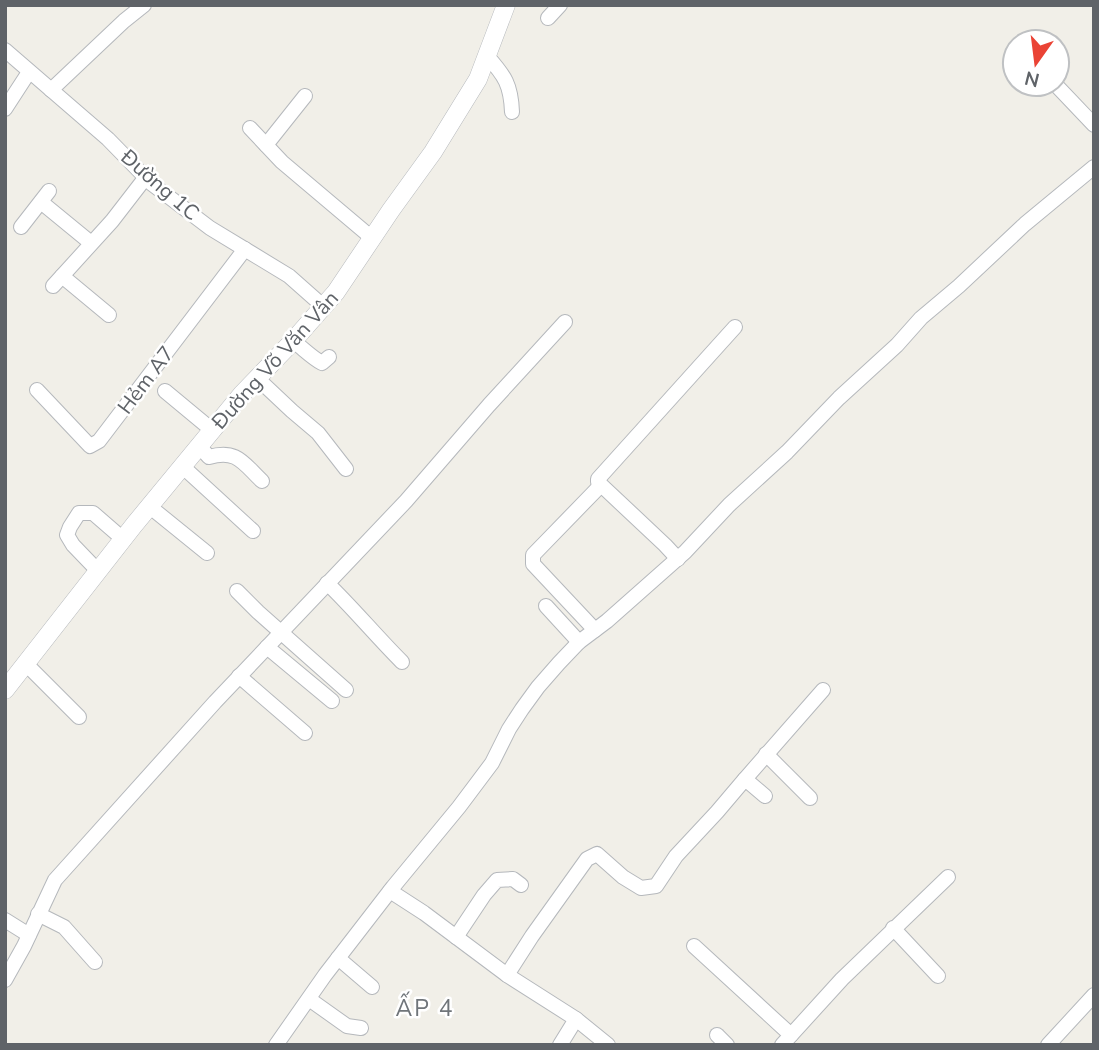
<svg xmlns="http://www.w3.org/2000/svg" width="1099" height="1050" viewBox="0 0 1099 1050" font-family="'Nunito Sans',sans-serif">
<style>
.lines{fill:none;stroke-linecap:round;stroke-linejoin:round}
.minor-casing{stroke:#b5b8bc;stroke-width:16}
.tertiary-casing{stroke:#b5b8bc;stroke-width:19}
.minor{stroke:#fff;stroke-width:14}
.tertiary{stroke:#fff;stroke-width:18}
.labels{text-anchor:middle;stroke-width:5;stroke-linejoin:round;paint-order:stroke}
.street-label{font-size:21px;fill:#5f6368;stroke:#fff}
.neighbourhood-label{font-size:23px;letter-spacing:2px;fill:#70757a;stroke:#fff}
</style>
<rect width="100%" height="100%" fill="#f1efe8"/>
<g class="lines">
<g class="minor-casing">
<g id="minor">
<path d="M548,18L560,5"/>
<path d="M5,50L108,139L152,184L210,228L289,276L324,307"/>
<path d="M487,56C505,76 511,85 512,112"/>
<path d="M1055,84L1094,125"/>
<path d="M51,90L124,21L144,5"/>
<path d="M5,109L29,72"/>
<path d="M250,128L282,162L372,238"/>
<path d="M266,145L305,96"/>
<path d="M41,202L91,243"/>
<path d="M21,227L49,191"/>
<path d="M62,276L109,315"/>
<path d="M53,286L112,221L146,177"/>
<path d="M293,341C303,348 311,357 322,363L329,357"/>
<path d="M257,378L292,411L318,433L346,469"/>
<path d="M37,390L90,446L99,441L245,249"/>
<path d="M165,391L212,430"/>
<path d="M199,446L209,457C237,449 243,463 262,481"/>
<path d="M182,466L253,531"/>
<path d="M149,506L207,553"/>
<path d="M678,559L665,545L598,482V479L735,327"/>
<path d="M98,571L73,545L67,535L70,527L79,513H93L123,539"/>
<path d="M327,583C353,608 376,636 402,662"/>
<path d="M237,591L258,612L346,690"/>
<path d="M546,606L579,642"/>
<path d="M595,630L533,564V555L601,485"/>
<path d="M267,647L332,701"/>
<path d="M26,664L79,717"/>
<path d="M239,676L305,733"/>
<path d="M766,754L810,798"/>
<path d="M745,779L823,690"/>
<path d="M390,891L424,913L507,975L576,1019L608,1045"/>
<path d="M38,914L64,927L95,962"/>
<path d="M5,920L29,935"/>
<path d="M893,928L938,976"/>
<path d="M456,937L484,895L497,880L513,879L521,885"/>
<path d="M694,946L791,1035"/>
<path d="M338,958L372,987"/>
<path d="M507,975L532,936L587,859L597,854L623,877L641,888L656,886L676,856L717,812L745,779L765,796"/>
<path d="M5,980L24,946L55,880L215,702L406,501L489,405L565,322"/>
<path d="M309,999L347,1026L361,1028"/>
<path d="M717,1035L727,1045"/>
<path d="M276,1045L325,975L393,887L459,807L492,763L509,729L522,709L538,687L559,663L579,642L607,621L685,552L729,505L787,452L839,398L897,345L921,318L959,286L1025,224L1094,167"/>
<path d="M560,1045L576,1019"/>
<path d="M782,1045L842,979L948,877"/>
<path d="M1048,1045L1094,995"/>
</g>
</g>
<g class="tertiary-casing">
<path id="tertiary" d="M5,690L134,525L242,394L293,341L336,292L391,210L433,152L478,79L506,5"/>
</g>
<use href="#minor" class="minor"/>
<use href="#tertiary" class="tertiary"/>
</g>
<g class="labels">
<g class="street-label">
<text transform="translate(160 185) rotate(41)" y="7">Đường 1C</text>
<text transform="translate(275 360) rotate(-48)" y="7">Đường Võ Văn Vân</text>
<text transform="translate(146 380) rotate(-53)" y="7">Hẻm A7</text>
</g>
<g class="neighbourhood-label">
<text x="425" y="1016">ẤP 4</text>
</g>
</g>
<rect width="1099" height="1050" fill="none" stroke="#5f6368" stroke-width="14"/>
<g transform="translate(1036 63) rotate(194)"><circle r="33" fill="#ffffff" stroke="#bfc1c3" stroke-width="2"/>
<path d="M0-5L12 26L0 18L-12 26Z" fill="#ea4335"/>
<text y="-10" font-size="19" font-weight="bold" text-anchor="middle" fill="#5f6368">N</text>
</g>
</svg>
